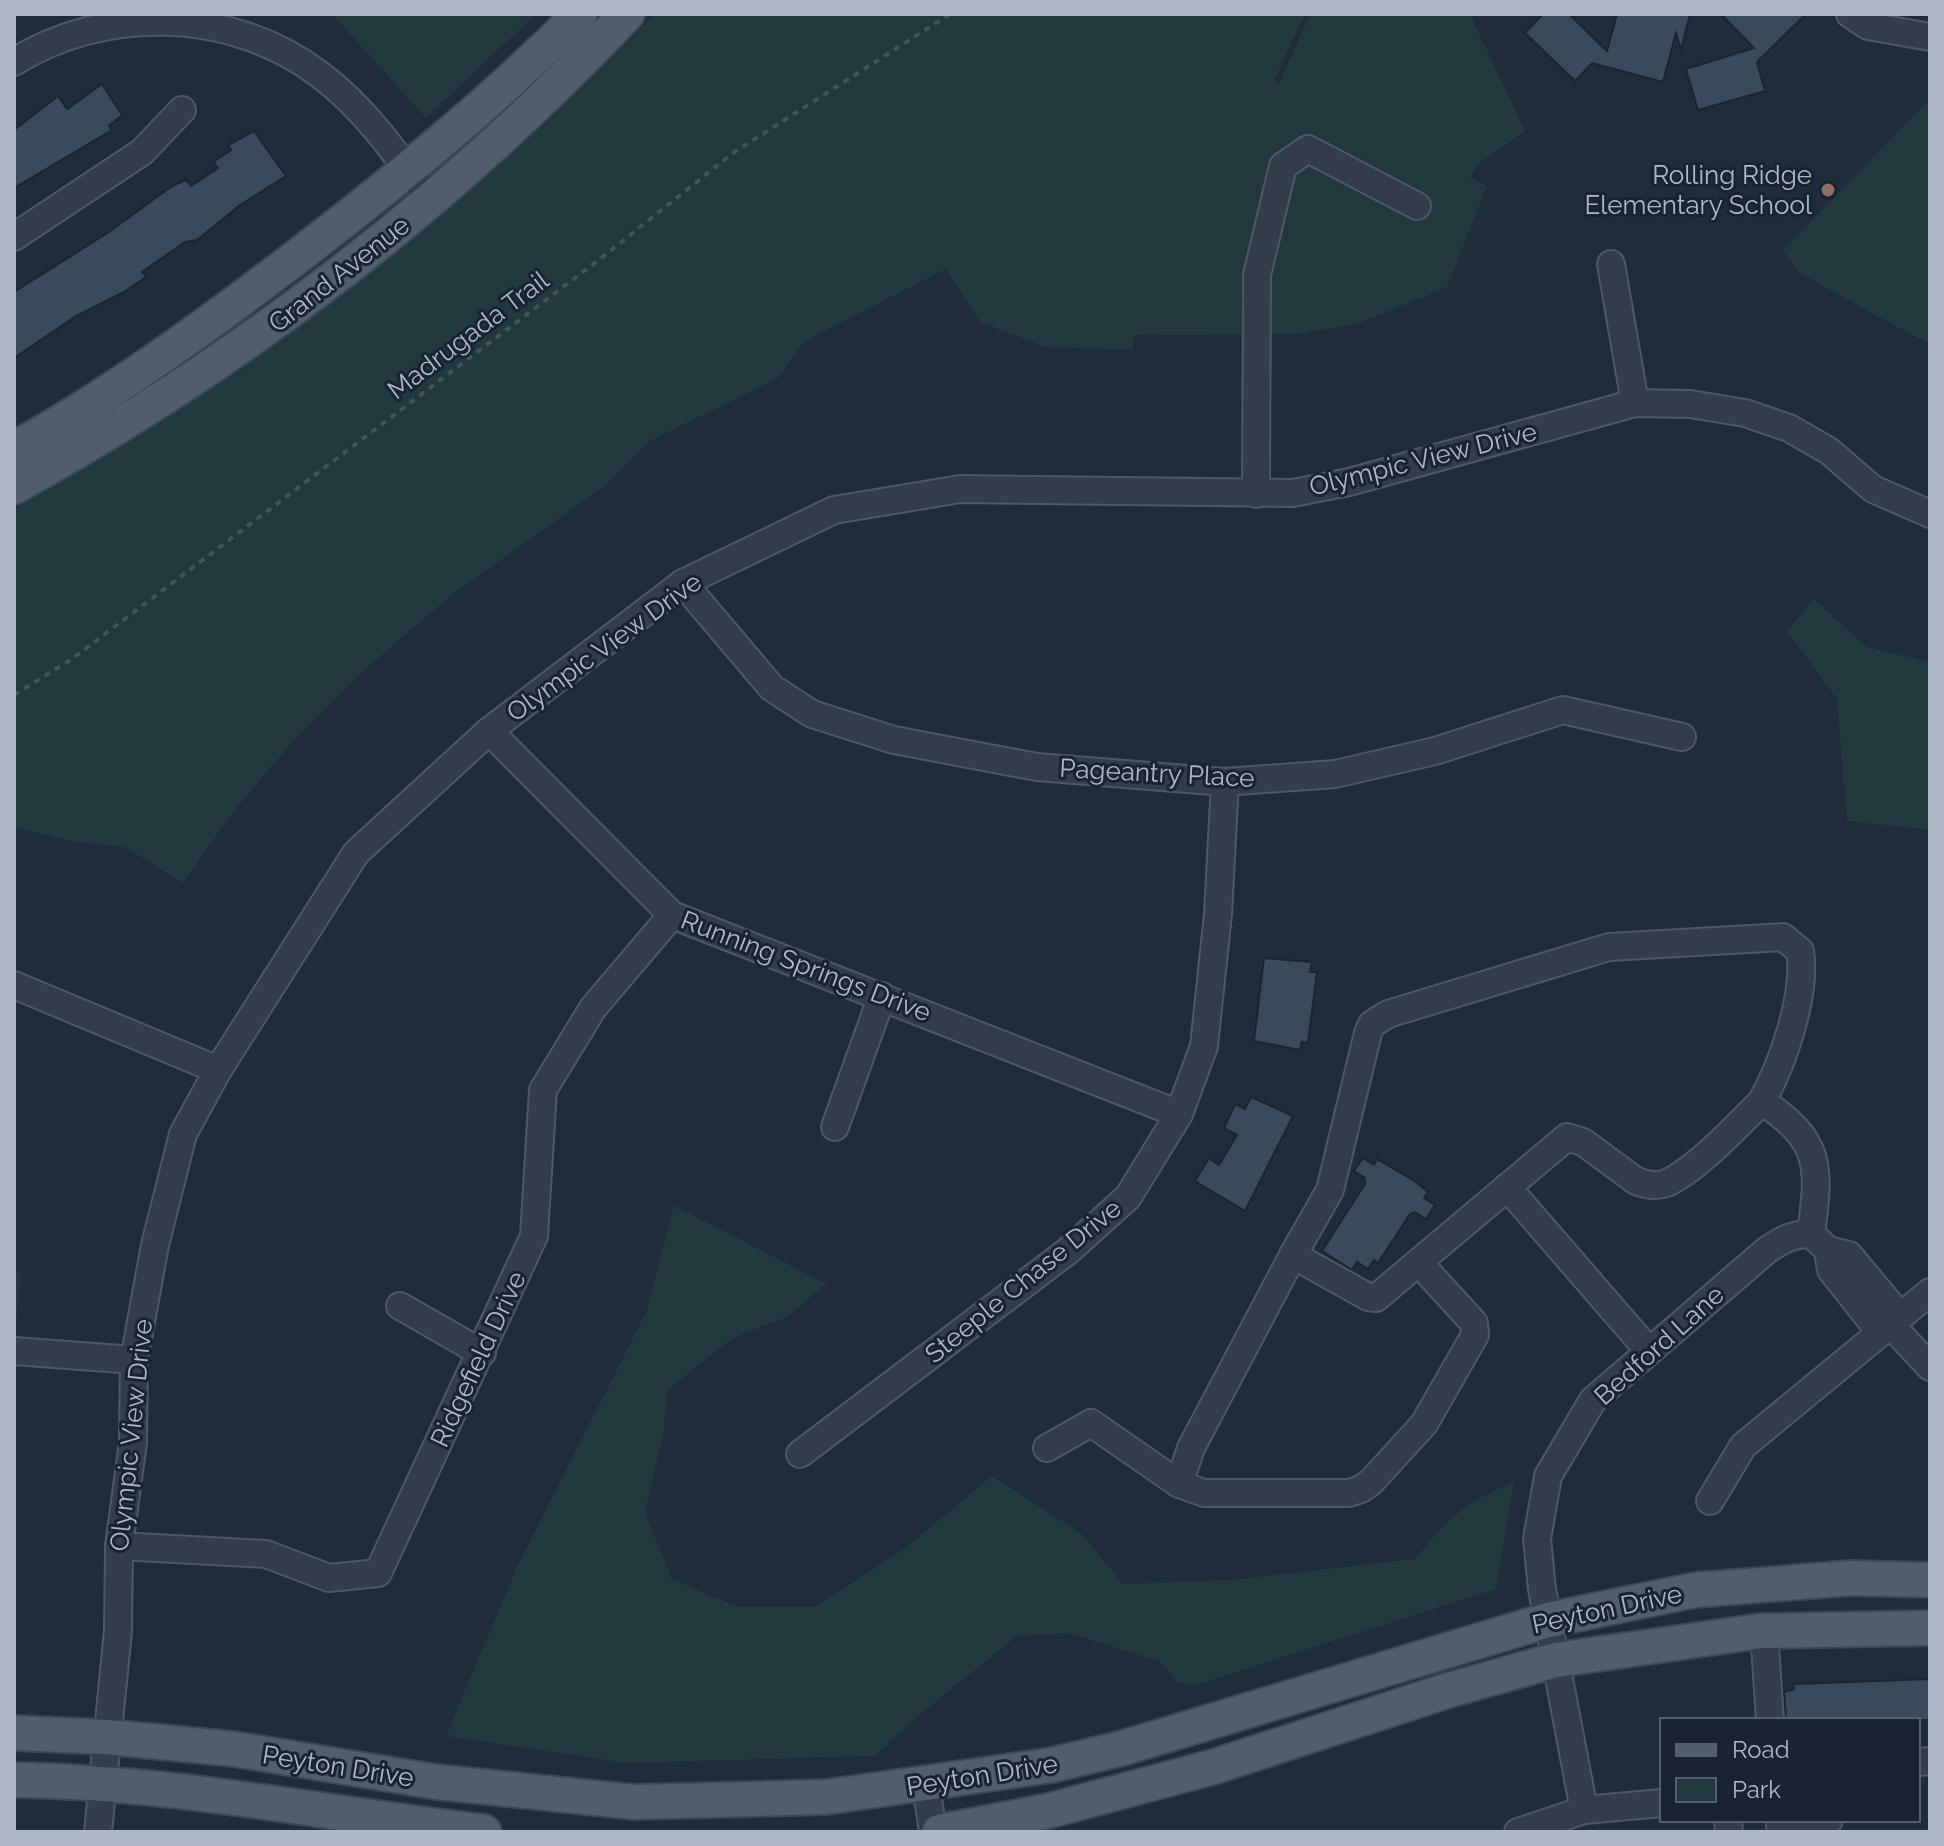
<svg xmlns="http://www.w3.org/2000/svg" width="1944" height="1846" viewBox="0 0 1944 1846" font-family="Raleway,sans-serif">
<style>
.green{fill:#223a3d}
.building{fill:#3b495c;stroke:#1b2533;stroke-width:2}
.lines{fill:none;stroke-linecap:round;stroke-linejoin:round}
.minor-casing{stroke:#4e5867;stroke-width:30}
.major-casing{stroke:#3d4655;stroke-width:38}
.path{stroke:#3f575a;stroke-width:4;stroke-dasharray:6 6;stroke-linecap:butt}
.minor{stroke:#343d4c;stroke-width:26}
.major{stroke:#515c6c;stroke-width:34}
.education-dot{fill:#8d6e63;stroke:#192331;stroke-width:3}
.labels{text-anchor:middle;stroke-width:6;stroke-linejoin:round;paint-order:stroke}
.poi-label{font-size:26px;fill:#aeb8c8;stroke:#192331;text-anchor:end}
.street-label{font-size:26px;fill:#aeb8c8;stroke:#192331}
</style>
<rect width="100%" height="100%" fill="#202b3c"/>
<g class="green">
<path d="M332,14H536L426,118Z"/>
<path d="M655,14H1305L1274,81L1279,84L1310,14H1470L1525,131L1478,164L1470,177L1487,186L1447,287L1360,323L1298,334L1134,335L1133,350L1046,347L980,322L946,269L805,341L777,379L650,441L606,485L454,593L364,670L292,742L230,816L183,883L125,847L72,841L14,827V509C251,372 462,208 655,14Z"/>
<path d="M1930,99V345L1798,272L1783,250Z"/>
<path d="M1814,599L1867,647L1930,662V830L1847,821L1837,699L1787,631Z"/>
<path d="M674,1205L826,1284L787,1317L732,1338L668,1390L663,1435L645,1513L672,1579L737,1607H815L907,1547L992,1476L1082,1534L1123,1584L1230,1580L1415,1559C1449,1517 1465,1503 1514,1482L1496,1589L1193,1686L1178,1682L1159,1661L1069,1633L1017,1636L919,1715L875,1756L626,1763L446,1736L516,1569L647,1310Z"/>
<path d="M14,1267L21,1275L16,1327H14Z"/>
</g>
<g class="building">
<path d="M1543,14H1569L1607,51L1617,14H1690L1681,50L1676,33L1663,82L1592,63L1575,81L1525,33Z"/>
<path d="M1721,14H1806L1757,62L1765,91L1698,110L1686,69L1754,48Z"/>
<path d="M102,84L122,115L109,126L112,130L14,188V130L58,96L67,109Z"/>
<path d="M254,131L286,176L240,205L197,240L185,242L142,272L146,277L124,292L76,316L14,358V292L109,232L172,186L186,180L191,186L218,168L213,162L231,150L228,145Z"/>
<path d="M1264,958L1312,962L1310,972H1317L1308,1043L1302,1042L1300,1050L1254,1041Z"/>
<path d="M1251,1097L1293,1116L1245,1211L1195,1181L1209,1158L1219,1165L1237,1135L1224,1128L1235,1104L1245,1109Z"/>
<path d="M1363,1158L1374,1165L1377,1159L1416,1182L1428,1192L1424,1198L1435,1205L1426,1219L1415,1212L1410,1214L1378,1263L1374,1260L1368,1269L1357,1262L1352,1270L1322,1251L1365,1184V1178L1354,1171Z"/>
<path d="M1930,1679V1720H1786L1784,1692L1794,1689V1684Z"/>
</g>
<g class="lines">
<g class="minor-casing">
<g id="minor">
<path d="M1850,14L1868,26L1930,37"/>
<path d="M14,62C105,5 232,8 319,74C366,109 398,156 431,203"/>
<path d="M14,237L142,152L182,110"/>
<path d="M1611,264L1635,403"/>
<path d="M1256,494L1257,275L1283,166L1308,149L1417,206"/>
<path d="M683,583L772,688L812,714L894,740L1037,767L1225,782L1335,774L1435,751L1563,710L1682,737"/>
<path d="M489,731L672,915L1179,1114"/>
<path d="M14,985L218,1070"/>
<path d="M1762,1101C1783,1063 1807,994 1800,951L1783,937L1609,947L1388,1014L1372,1024L1368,1033L1330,1190L1293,1255L1368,1297L1376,1298L1567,1137L1583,1142L1636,1181C1646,1185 1656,1187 1667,1183C1698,1168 1737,1126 1762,1101C1822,1142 1820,1165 1811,1234"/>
<path d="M835,1127L882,996"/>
<path d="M1507,1187L1649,1351"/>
<path d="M1293,1255L1191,1448L1179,1484L1204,1493H1349L1361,1489L1371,1482L1424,1424L1475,1335L1474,1323L1420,1264"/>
<path d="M400,1306L482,1353"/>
<path d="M1890,1324L1930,1367"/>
<path d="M1880,1332L1831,1270L1828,1250L1849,1255L1899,1315"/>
<path d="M14,1351L134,1360"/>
<path d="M1047,1448L1091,1423L1179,1484"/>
<path d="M800,1454L1068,1251L1128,1197L1179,1114L1204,1046L1218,914L1225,782"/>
<path d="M1710,1501L1743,1446L1930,1292"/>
<path d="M119,1546L266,1554L329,1578L378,1573L534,1236L543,1090L593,1008L672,915"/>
<path d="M1764,1631L1770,1720"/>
<path d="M1918,1762L1930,1761"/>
<path d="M926,1785L933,1832"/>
<path d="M1662,1803L1584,1810L1542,1589L1537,1539L1548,1476L1593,1400L1767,1250C1782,1240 1792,1234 1811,1234L1828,1250"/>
<path d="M1728,1820L1729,1832"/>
<path d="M1780,1826L1829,1820"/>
<path d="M98,1832L118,1631L119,1546L133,1442L134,1360L155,1245L183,1134L218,1070L356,853L489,731L683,583L834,510L960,489L1293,493L1349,482L1635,403L1690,404L1745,413L1789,428L1829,451L1873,489L1930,514"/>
<path d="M1518,1832L1584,1810"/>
</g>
</g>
<g class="major-casing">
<g id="major">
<path d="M14,449C111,395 202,329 290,262C392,184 489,105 580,14"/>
<path d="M14,487C246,358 444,206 627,14"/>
<path d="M14,1733L107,1737L234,1749L437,1782L634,1802L827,1797L1052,1765L1123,1748L1548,1620L1695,1590L1851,1578L1930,1580"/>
<path d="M14,1780C173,1782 327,1814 484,1832"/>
<path d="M939,1832L1048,1811L1213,1767L1446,1691L1556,1660L1760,1631L1930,1628"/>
</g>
</g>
<path class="path" d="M14,695L72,659L600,259L733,153L950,14"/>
<use href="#minor" class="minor"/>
<use href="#major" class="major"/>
</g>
<circle class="education-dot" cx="1828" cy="190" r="8"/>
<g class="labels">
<g class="poi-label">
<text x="1812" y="184">Rolling Ridge<tspan x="1812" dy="30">Elementary School</tspan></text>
</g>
<g class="street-label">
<text transform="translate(339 274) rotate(-38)" y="9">Grand Avenue</text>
<text transform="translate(468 335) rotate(-37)" y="9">Madrugada Trail</text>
<text transform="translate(1423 459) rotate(-14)" y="9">Olympic View Drive</text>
<text transform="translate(604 647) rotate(-36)" y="9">Olympic View Drive</text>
<text transform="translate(1157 773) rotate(3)" y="9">Pageantry Place</text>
<text transform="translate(806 966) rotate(21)" y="9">Running Springs Drive</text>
<text transform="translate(1023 1281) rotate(-39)" y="9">Steeple Chase Drive</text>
<text transform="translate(1659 1345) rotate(-42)" y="9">Bedford Lane</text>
<text transform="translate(478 1359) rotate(-65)" y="9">Ridgefield Drive</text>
<text transform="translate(131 1435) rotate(-84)" y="9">Olympic View Drive</text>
<text transform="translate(1607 1609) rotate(-12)" y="9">Peyton Drive</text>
<text transform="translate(338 1766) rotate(9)" y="9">Peyton Drive</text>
<text transform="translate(982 1775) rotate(-9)" y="9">Peyton Drive</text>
</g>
</g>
<rect width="1944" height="1846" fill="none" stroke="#aeb8c8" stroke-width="32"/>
<rect x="1660" y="1718" width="260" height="104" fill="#192331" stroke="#555f6d" stroke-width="2"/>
<rect x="1676" y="1744" width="40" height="12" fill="#515c6c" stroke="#555f6d" stroke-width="2"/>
<text x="1732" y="1758" font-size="24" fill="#aeb8c8">Road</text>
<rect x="1676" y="1778" width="40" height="24" fill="#223a3d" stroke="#555f6d" stroke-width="2"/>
<text x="1732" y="1798" font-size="24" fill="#aeb8c8">Park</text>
</svg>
